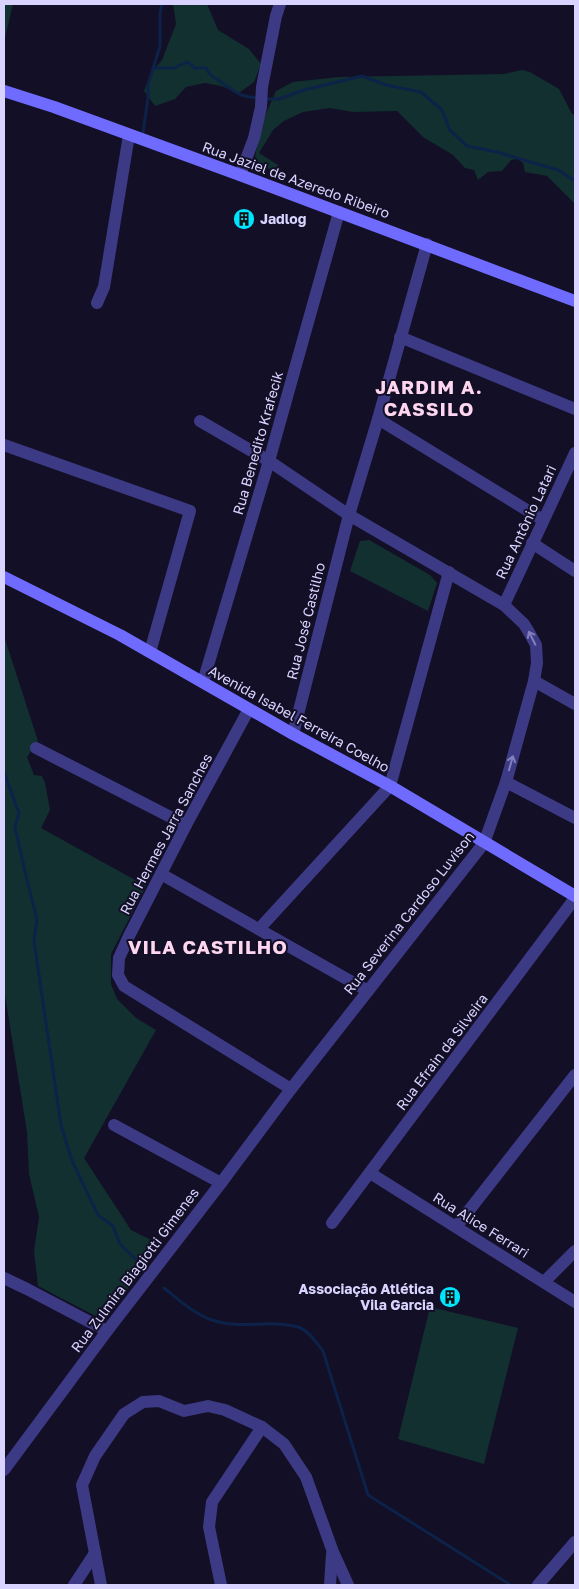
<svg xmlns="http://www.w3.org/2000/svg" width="579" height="1589" viewBox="0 0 579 1589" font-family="'Golos Text',sans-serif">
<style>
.green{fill:#12302f}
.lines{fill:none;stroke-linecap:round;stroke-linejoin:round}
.stream{stroke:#0c2248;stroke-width:3}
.street{stroke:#3d3a85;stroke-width:12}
.secondary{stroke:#6f6bff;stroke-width:12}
.oneway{stroke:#837fbc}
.labels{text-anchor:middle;stroke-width:4;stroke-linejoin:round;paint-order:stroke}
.street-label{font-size:14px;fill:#d9d4ff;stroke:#130f26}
.poi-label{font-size:14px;font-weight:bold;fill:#d9d4ff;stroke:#130f26;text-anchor:start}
.district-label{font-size:19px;font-weight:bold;letter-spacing:1px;fill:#ffd6f0;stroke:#130f26}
</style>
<rect width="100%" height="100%" fill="#130f26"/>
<g class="green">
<path d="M4,4H13L4,42Z"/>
<path d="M173,4H207L218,30L249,49L261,64L254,82L239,93L221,86L205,83L186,87L175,99L155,106L144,91L151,73L162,60L176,24Z"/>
<path d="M522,70L530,72L559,89L572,114L575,115V204L547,176L525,172L523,163L517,159L511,160L502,171L488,172L478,180L474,170L465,168L453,155L423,137L397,111L353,112L330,108L303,112L284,121L273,130L259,153L278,165L282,171H274L262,166L257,162L255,156L264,118L276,91L293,82L338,77L504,74Z"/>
<path d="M369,540L430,575L437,583L428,611L350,571L360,541Z"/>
<path d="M4,636L38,741L27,757L34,775L42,776L45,783L50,810L41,828L146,886L111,954V984L117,999L136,1018L156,1030L84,1158L131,1230L159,1244L105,1321L38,1286L34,1251L39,1217L29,1174L27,1132L4,989Z"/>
<path d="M430,1307L518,1328L484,1464L398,1439Z"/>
</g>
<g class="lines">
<g class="stream">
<path d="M154,68H174L187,62L195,68H206C210,76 212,76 220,81C234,92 240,97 259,98"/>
<path d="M265,99H279L304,90L362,76L386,85L421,92L442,110L450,130L467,146L497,152L558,170L575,181"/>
<path d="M143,132L148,98V85L160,46V13L162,4"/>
<path d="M4,772L19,813L15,827L27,880L37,919L34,941L61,1125L72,1161L98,1215L113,1226L120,1244L140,1263"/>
<path d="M164,1288C178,1299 194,1314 212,1320C240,1330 270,1319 298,1327C308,1330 317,1343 323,1351L368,1495L509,1584"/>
</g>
<g class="street">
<path d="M240,175L254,138L261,107L262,87L276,16L280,4"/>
<path d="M97,303L104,287L129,135"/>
<path d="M400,337L575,409"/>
<path d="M378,419L543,520"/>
<path d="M4,445L190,511L150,652"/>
<path d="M532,543L575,571"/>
<path d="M504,605L575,453"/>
<path d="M534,681L575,704"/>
<path d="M203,682L269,461L339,212"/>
<path d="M249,709L186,825L129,936L119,958L118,975L124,986L291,1089"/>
<path d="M293,734L349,515L378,419L427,244"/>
<path d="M36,748L186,825"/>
<path d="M506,782L575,818"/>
<path d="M161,874L368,991"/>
<path d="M259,929L390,786L449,572"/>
<path d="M114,1125L221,1183"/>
<path d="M370,1173L575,1302"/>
<path d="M332,1223L575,898"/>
<path d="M456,1227L575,1075"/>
<path d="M4,1278L27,1289L107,1331"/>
<path d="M544,1282L575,1251"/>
<path d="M4,1470L107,1331L221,1183L291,1089L484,843L506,782L534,681L537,663L536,645L530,634L524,624L504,605L349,515L269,461L200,421"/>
<path d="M74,1585L95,1553"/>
<path d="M101,1585L82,1485L95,1456L124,1414L143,1402L159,1401L184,1411L208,1406L225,1410L262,1427L284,1444L306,1477L333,1552L348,1585"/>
<path d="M221,1585L209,1527L212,1502L262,1427"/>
<path d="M330,1585L332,1554"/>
<path d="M538,1585L575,1542"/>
</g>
<g class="secondary">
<path d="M4,91L54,107L240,175L575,301"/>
<path d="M4,577L120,635L293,734L390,786L575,896"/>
</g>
</g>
<defs><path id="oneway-shaft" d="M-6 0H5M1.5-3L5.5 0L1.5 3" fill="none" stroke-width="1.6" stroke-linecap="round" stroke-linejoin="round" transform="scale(1.25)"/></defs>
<g class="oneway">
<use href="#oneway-shaft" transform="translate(532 638) rotate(-117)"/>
<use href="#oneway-shaft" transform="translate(511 763) rotate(-74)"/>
</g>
<defs>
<g id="building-disc" transform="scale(1.125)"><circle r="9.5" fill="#00e5ff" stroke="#130f26"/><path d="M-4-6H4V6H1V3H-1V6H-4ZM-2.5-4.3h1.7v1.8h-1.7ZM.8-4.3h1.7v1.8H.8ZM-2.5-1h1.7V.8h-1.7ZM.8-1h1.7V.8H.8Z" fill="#111"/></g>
</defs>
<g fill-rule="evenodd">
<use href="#building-disc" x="244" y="219"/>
<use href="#building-disc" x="450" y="1297"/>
</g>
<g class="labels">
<g class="street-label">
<text transform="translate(296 180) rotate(20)" y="5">Rua Jaziel de Azeredo Ribeiro</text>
<text transform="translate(258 443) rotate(-74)" y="5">Rua Benedito Krafecik</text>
<text transform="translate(526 522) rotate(-65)" y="5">Rua Antônio Latari</text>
<text transform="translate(306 621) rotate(-76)" y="5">Rua José Castilho</text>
<text transform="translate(299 719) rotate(29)" y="5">Avenida Isabel Ferreira Coelho</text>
<text transform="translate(166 834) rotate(-62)" y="5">Rua Hermes Jarra Sanches</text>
<text transform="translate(409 913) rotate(-52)" y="5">Rua Severina Cardoso Luvison</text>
<text transform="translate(442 1052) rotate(-53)" y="5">Rua Efrain da Silveira</text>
<text transform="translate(481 1225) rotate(32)" y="5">Rua Alice Ferrari</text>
<text transform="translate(135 1270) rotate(-53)" y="5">Rua Zulmira Biagiotti Gimenes</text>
</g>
<g class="poi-label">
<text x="260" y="224">Jadlog</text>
<text x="434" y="1294" text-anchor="end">Associação Atlética<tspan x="434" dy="16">Vila Garcia</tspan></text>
</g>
<g class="district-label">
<text x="429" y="394">JARDIM A.<tspan x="429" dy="22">CASSILO</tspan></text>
<text x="208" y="954">VILA CASTILHO</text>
</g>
</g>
<rect width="579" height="1589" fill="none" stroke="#d9d4ff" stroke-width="10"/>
</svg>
